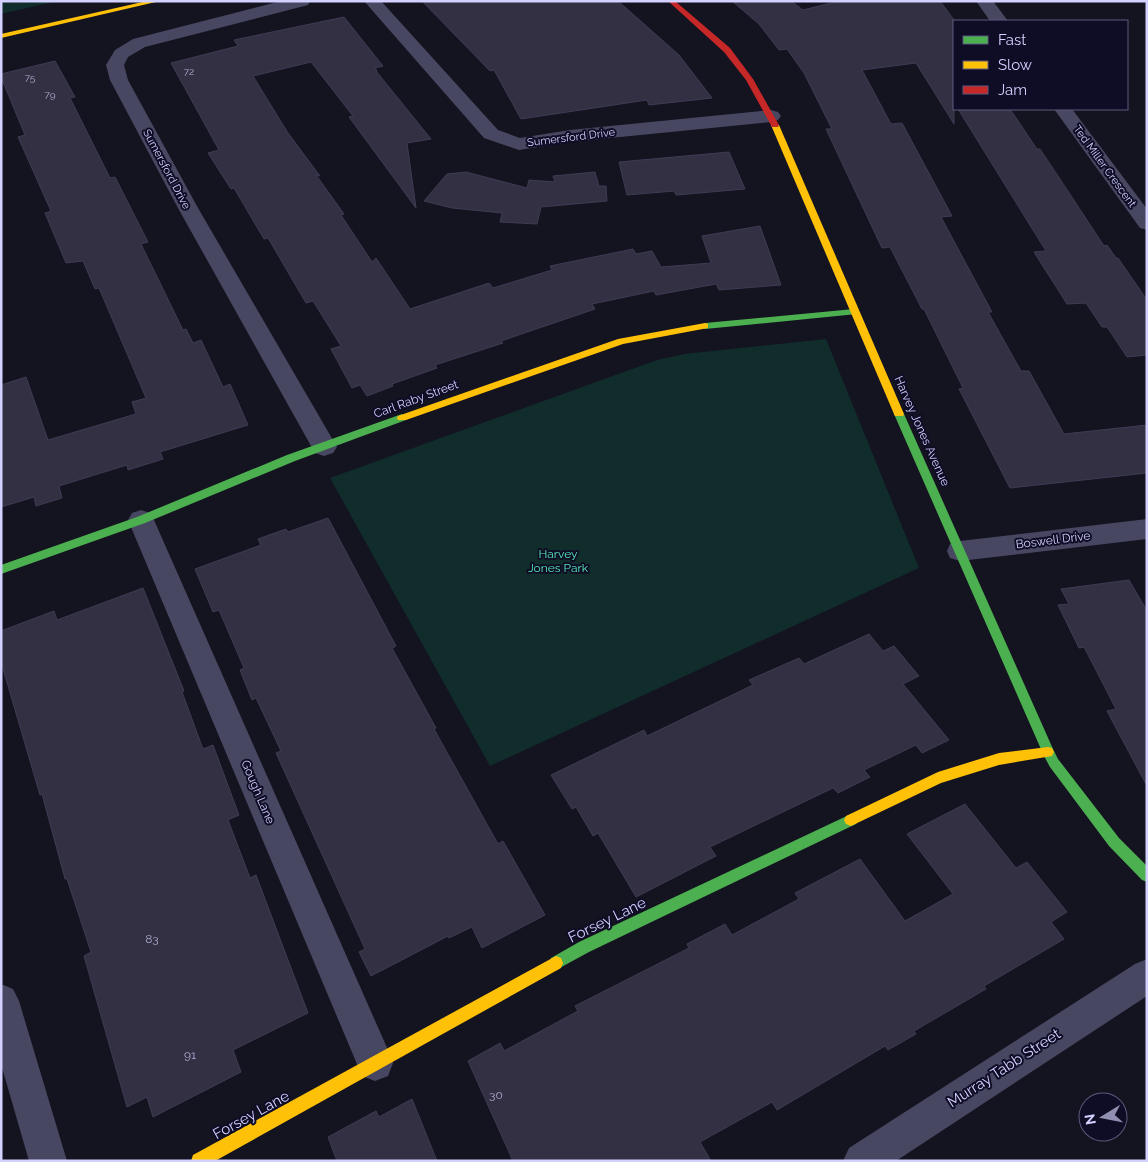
<svg xmlns="http://www.w3.org/2000/svg" width="1148" height="1162" viewBox="0 0 1148 1162" font-family="Raleway,sans-serif">
<style>
.green{fill:#102c2b}
.building{fill:#323042;stroke:#3e3c54}
.lines{fill:none;stroke-linecap:round;stroke-linejoin:round}
.street{fill:#474761;fill-rule:evenodd}
.fast{fill:#4caf50;fill-rule:evenodd}
.slow{fill:#ffc107;fill-rule:evenodd}
.jam{fill:#c62828;fill-rule:evenodd}
.labels{text-anchor:middle;stroke-width:4;stroke-linejoin:round;paint-order:stroke}
.number-label{font-size:10px;fill:#aba9d0}
.far-street-label{font-size:11px;fill:#d3d1ff;stroke:#0f0d26}
.street-label{font-size:12px;fill:#d3d1ff;stroke:#0f0d26}
.park-label{font-size:12px;fill:#53eaba;stroke:#0f0d26}
.near-number-label{font-size:12px;fill:#aba9d0}
.near-street-label{font-size:15px;fill:#d3d1ff;stroke:#0f0d26}
</style>
<rect width="100%" height="100%" fill="#141320"/>
<g class="green">
<path d="M1,1H58L1,14Z"/>
<path d="M826,339L919,568L490,766L330,478L657,360L684,354Z"/>
</g>
<g class="building">
<path d="M422,1H618L679,55L712,98L649,105L647,100L521,119L494,70L490,71Z"/>
<path d="M732,1H791L803,10L839,1H940L954,20V124L916,63L862,70L891,124L902,123L952,216L941,217L992,312H988L1021,371H1029L1064,434L1147,425V473L1010,488L959,389L963,388L924,309H922L890,247L882,248L826,129H832L804,73L787,49L779,50L759,24Z"/>
<path d="M344,17L383,66L375,68L377,71H376L431,139L407,143L416,208L349,117L353,116L311,62L253,76L288,133L320,176L316,175L344,214L341,215L372,262L376,258L410,309L489,283L493,288L552,270L550,266L633,249L636,254L652,251L661,267L711,263L702,236L760,226L781,285L719,290L716,284L656,295L654,291L592,304L595,309L501,341L503,343L435,365L437,368L392,384L393,386L367,396L360,385L352,388L331,349L341,346L313,301L306,303L268,238L264,239L234,188L231,189L208,153L219,150L171,63L238,46L234,40Z"/>
<path d="M55,61L75,97L70,98L110,178L115,177L148,242L141,244L183,330L186,329L193,343L201,340L223,387L230,384L248,425L160,452L163,459L128,470L127,465L59,486L62,498L36,506L34,497L1,507V385L26,377L48,440L136,414L132,402L146,398L99,288L95,289L83,261L66,263L45,213L51,211L18,137L25,135L1,77V74Z"/>
<path d="M958,109H1010L1037,149H1040L1060,179L1104,246L1107,245L1116,258H1118L1147,300V355L1127,357L1107,327H1102L1086,303L1067,304L1034,252L1046,251Z"/>
<path d="M729,152L745,189L676,195L674,191L627,195L619,162Z"/>
<path d="M466,172L527,188L529,180L555,182L553,176L595,172L599,186H606L607,201L541,207L537,224L500,222L502,213L452,208L424,201L447,174Z"/>
<path d="M328,518L396,646L392,648L436,728L434,729L498,844L503,841L545,915L482,948L472,927L449,938L448,936L371,976L359,952L365,949L276,753L281,751L256,698L252,700L240,670L244,668L219,610L213,612L195,569L261,545L258,539L286,529L288,532Z"/>
<path d="M1129,580L1147,611V786L1107,711L1116,709L1084,647L1079,648L1058,605L1069,604L1061,589Z"/>
<path d="M143,588L184,691L182,692L203,749L213,745L239,815L228,820L250,878L256,875L308,1013L233,1050L241,1072L153,1117L147,1097L127,1107L84,956L91,952L67,879H65L42,794L40,795L1,662V631L54,611L57,620Z"/>
<path d="M869,634L883,651L894,646L919,676L903,684L949,740L922,753L916,745L864,770L870,777L838,793L833,788L710,847L716,856L636,897L598,833L593,836L576,807L572,809L551,775L644,730L647,736L753,685L749,680L799,658L804,664Z"/>
<path d="M965,804L1016,868L1027,862L1067,912L1051,922L1064,939L984,986L986,989L914,1031L916,1034L888,1050L885,1046L777,1110L772,1102L700,1142L711,1161H513L468,1061L500,1043L504,1051L578,1011L575,1006L689,948L687,944L725,924L732,935L799,899L795,893L860,859L905,921L953,894L907,834Z"/>
<path d="M412,1099L437,1161H337L328,1137L376,1111L379,1117Z"/>
</g>
<g class="lines">
<g class="street">
<path d="M281,1H310L308,5L145,47L128,57L124,65L128,80L198,208L337,447L333,453L324,456L315,453L178,208L110,80L106,65L115,50L133,39Z"/>
<path d="M364,1H381L498,130L520,138L570,130L771,110L778,112L781,116L778,120L771,122L570,142L519,150L484,138Z"/>
<path d="M976,1H993L1008,21H990Z"/>
<path d="M1054,109H1072L1147,209V230L1140,228Z"/>
<path d="M141,510L150,513L154,520L388,1050L393,1063L388,1076L375,1081L362,1076L128,520L132,513Z"/>
<path d="M1147,519V539L960,561L950,558L947,551L950,544L960,541Z"/>
<path d="M1147,959V996L896,1161H843L849,1148L1135,964Z"/>
<path d="M1,984L13,989L19,1001L67,1161H29L1,1064Z"/>
</g>
<g class="fast">
<path d="M854,309L859,312L857,314L705,329L700,326L705,323Z"/>
<path d="M899,410L904,414L1053,749L1058,759L1119,838L1147,866V882L1142,880L1109,846L1050,767L1044,756L894,414Z"/>
<path d="M402,414L407,418L406,420L295,461L145,523L1,574V565L137,517L287,455Z"/>
<path d="M851,814L856,816L858,820L856,824L589,952L556,970L551,968L549,963L551,958L579,942Z"/>
</g>
<g class="slow">
<path d="M147,1H160L1,38V34Z"/>
<path d="M772,123L779,125L904,414L903,416H895L894,414L771,125Z"/>
<path d="M705,323L708,324V328L623,344L406,420H398L397,418L398,416L618,339Z"/>
<path d="M1048,747L1052,748L1054,752L1052,756L999,765L941,783L851,826L846,824L844,820L846,816L938,772L999,753Z"/>
<path d="M556,956L561,958L563,963L561,968L215,1161H191L193,1155Z"/>
</g>
<path class="jam" d="M668,1H675L730,48L753,79L779,125L778,127H772L746,80L724,52Z"/>
</g>
<g class="labels">
<g class="number-label">
<text x="189" y="75">72</text>
<text x="30" y="81">75</text>
<text x="50" y="98">79</text>
</g>
<g class="far-street-label">
<text transform="translate(571 137) rotate(-7)" y="4">Sumersford Drive</text>
<text transform="translate(1105 166) rotate(54)" y="4">Ted Miller Crescent</text>
<text transform="translate(167 169) rotate(62)" y="4">Sumersford Drive</text>
</g>
<g class="street-label">
<text transform="translate(416 399) rotate(-20)" y="4">Carl Raby Street</text>
<text transform="translate(922 431) rotate(66)" y="4">Harvey Jones Avenue</text>
<text transform="translate(1053 540) rotate(-7)" y="4">Boswell Drive</text>
<text transform="translate(258 792) rotate(67)" y="4">Gough Lane</text>
</g>
<g class="park-label">
<text x="558" y="558">Harvey<tspan x="558" dy="14">Jones Park</tspan></text>
</g>
<g class="near-number-label">
<text x="152" y="943">83</text>
<text x="190" y="1059">91</text>
<text x="496" y="1099">30</text>
</g>
<g class="near-street-label">
<text transform="translate(607 920) rotate(-26)" y="5">Forsey Lane</text>
<text transform="translate(1004 1068) rotate(-33)" y="5">Murray Tabb Street</text>
<text transform="translate(251 1115) rotate(-29)" y="5">Forsey Lane</text>
</g>
</g>
<rect width="1148" height="1162" fill="none" stroke="#d3d1ff" stroke-width="5"/>
<rect x="953" y="20" width="175" height="90" fill="#0f0d26" stroke="#5d5b7d"/>
<rect x="963" y="36" width="25" height="8" fill="#4caf50" stroke="#5d5b7d"/>
<text x="998" y="45" font-size="15" fill="#d3d1ff">Fast</text>
<rect x="963" y="61" width="25" height="8" fill="#ffc107" stroke="#5d5b7d"/>
<text x="998" y="70" font-size="15" fill="#d3d1ff">Slow</text>
<rect x="963" y="86" width="25" height="8" fill="#c62828" stroke="#5d5b7d"/>
<text x="998" y="95" font-size="15" fill="#d3d1ff">Jam</text>
<g transform="translate(1103 1117) rotate(260)"><circle r="24" fill="#0f0d26" stroke="#5d5b7d"/>
<path d="M0-4L9 19L0 12L-9 19Z" fill="#908eb1"/>
<text y="-8" font-size="14" font-weight="bold" text-anchor="middle" fill="#d3d1ff">N</text>
</g>
</svg>
